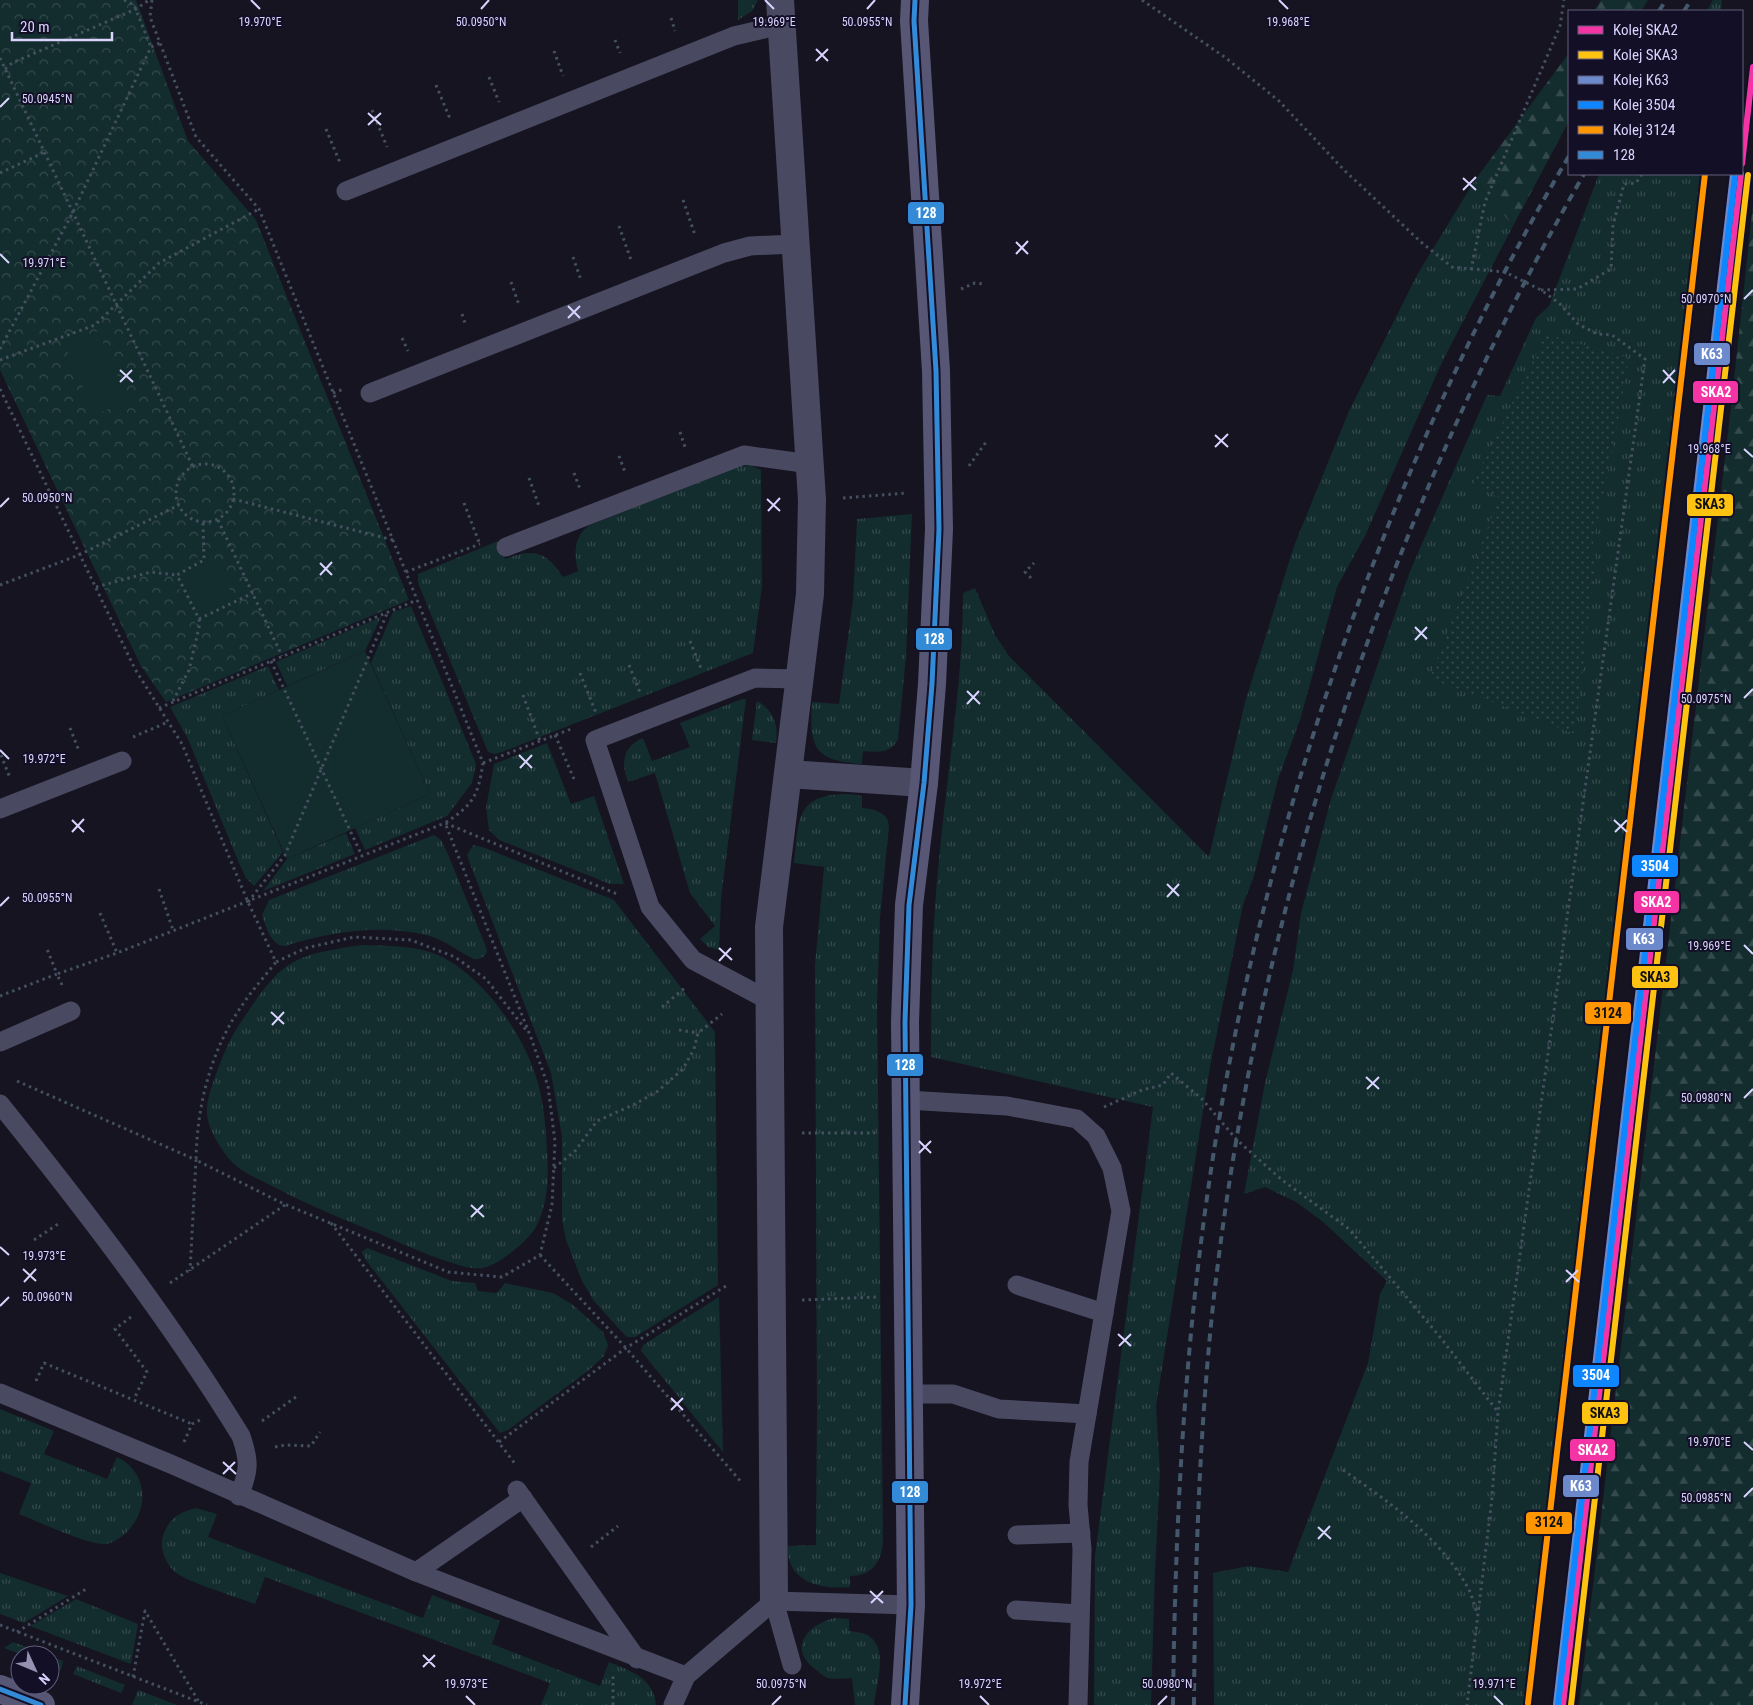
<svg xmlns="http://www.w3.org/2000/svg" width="1753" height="1705" viewBox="0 0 1753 1705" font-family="'Roboto Condensed',sans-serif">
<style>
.grass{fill:url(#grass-tufts)}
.forest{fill:url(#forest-firs)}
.park{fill:url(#park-crowns)}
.garden{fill:url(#garden-dots)}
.pitch{fill:#132c2d}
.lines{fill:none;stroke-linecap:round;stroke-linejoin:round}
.path{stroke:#44505f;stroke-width:3;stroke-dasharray:2.5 4;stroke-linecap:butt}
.lane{stroke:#4a4962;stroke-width:19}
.street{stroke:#4a4962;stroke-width:28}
.secondary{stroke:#575674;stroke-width:28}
.rail{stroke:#43596b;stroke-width:4;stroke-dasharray:8 6;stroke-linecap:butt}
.bus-1-casing{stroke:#130f26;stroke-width:9}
.bus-1{stroke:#338bd7;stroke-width:5}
.rail-1-casing{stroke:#130f26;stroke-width:10}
.rail-2-casing{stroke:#130f26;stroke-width:10}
.rail-3-casing{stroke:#130f26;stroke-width:10}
.rail-4-casing{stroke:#130f26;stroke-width:10}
.rail-5-casing{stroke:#130f26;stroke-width:10}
.rail-1{stroke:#f434a5;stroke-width:6}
.rail-2{stroke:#fec210;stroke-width:6}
.rail-3{stroke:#6c89cc;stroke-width:6}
.rail-4{stroke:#0d86ff;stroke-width:6}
.rail-5{stroke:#ff9500;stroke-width:6}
.ticks{fill:none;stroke:#d9d4ff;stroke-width:2}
.ticks-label{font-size:12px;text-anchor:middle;fill:#d9d4ff;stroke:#130f26;stroke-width:4;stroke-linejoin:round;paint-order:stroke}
.line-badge{stroke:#130f26;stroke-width:2}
.badge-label{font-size:14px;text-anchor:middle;font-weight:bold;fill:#fff}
.pale-badge-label{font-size:14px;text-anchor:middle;font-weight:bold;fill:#111}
</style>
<defs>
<pattern id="grass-tufts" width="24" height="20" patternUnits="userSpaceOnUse" patternTransform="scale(1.25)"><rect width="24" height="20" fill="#132c2d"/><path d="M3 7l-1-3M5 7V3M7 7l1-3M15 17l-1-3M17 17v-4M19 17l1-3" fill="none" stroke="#354a4c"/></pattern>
<pattern id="forest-firs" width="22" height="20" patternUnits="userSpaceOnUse" patternTransform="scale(1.25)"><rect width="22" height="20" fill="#132c2d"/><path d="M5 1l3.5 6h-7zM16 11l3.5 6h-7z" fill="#354a4c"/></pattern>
<pattern id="park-crowns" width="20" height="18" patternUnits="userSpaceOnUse" patternTransform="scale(1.25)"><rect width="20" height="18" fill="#132c2d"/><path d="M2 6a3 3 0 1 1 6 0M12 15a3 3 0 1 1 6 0" fill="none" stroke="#354a4c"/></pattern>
<pattern id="garden-dots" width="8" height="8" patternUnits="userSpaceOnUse" patternTransform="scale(1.25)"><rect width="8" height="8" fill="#132c2d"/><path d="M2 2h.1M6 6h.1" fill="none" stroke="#354a4c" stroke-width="1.8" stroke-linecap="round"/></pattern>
</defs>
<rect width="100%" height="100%" fill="#161421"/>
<g class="grass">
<path d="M738,0H758L752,11L738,20Z"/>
<path d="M1713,0H1722L1721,11H1707Z"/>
<path d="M1599,174H1701L1526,1705H1214L1213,1573L1248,1566L1288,1572L1368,1363L1380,1294L1387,1281L1322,1221L1296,1202L1265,1187L1244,1194L1265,1083L1293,970L1301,913L1331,799L1410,571L1487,395L1500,396L1536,318L1549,306Z"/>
<path d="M1475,180L1513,226L1443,360L1365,536L1337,587L1300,720L1278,779L1254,876L1243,905L1210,1067L1156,1406L1160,1472L1155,1571L1151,1705H1094L1095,1556L1153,1107L931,1057C931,991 932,926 939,860C947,771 963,683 963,593L975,588L995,635L1009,656L1209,857L1245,702L1294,546L1349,411L1417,275Z"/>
<path d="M750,465L761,470L762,586L753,653L502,752L495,754L488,752L418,583V574L498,541L505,559C534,548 546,551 563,577L578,571C574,554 573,536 590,525L739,466Z"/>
<path d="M912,514L906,656L898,739C891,754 877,752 863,751L862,764C814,761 809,747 812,702L839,704L853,600L857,519Z"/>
<path d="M411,606L476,764L472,783L447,816L365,850L355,828L430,794L371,663L393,612Z"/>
<path d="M381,617L365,651L287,686L276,662Z"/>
<path d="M268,666L279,690L222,716L283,852L254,886L246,878L239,863L188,739L170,707Z"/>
<path d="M742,699H746L721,899L719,950L708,947L700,939L715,926L690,893L655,773L628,782C621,763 622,747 643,738L652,761L690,747L680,723Z"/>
<path d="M757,701C773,710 779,725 776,743L752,740Z"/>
<path d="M547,743L571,804L594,796L624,884H610L499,840L489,830L486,808L494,764Z"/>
<path d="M849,794L862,796V808C874,809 888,812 889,826L880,918L877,1003L883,1537C883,1559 874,1576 850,1576V1587C821,1590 786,1582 788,1546L816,1545L817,1411L815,965L824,867L794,863C799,819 795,794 849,794Z"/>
<path d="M346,833L355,854L263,891L287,859Z"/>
<path d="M434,835L441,840L447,852L486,947L487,952C484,957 480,960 474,959C460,953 448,942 433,937C385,923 332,931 285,946C271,946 266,927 262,915L269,900Z"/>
<path d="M473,845L485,848L614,900L715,1032L718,1285L635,1337H627L621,1331L594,1301L582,1281L566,1240L562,1220V1137L551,1073L469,861L467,855Z"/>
<path d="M361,945C387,946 414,945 438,955C484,976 525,1036 538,1083C544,1105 546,1129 547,1151C549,1177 548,1203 536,1227C528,1241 500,1264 483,1268C461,1272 397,1241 375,1232C339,1218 304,1203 270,1185C258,1179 244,1173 234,1164C223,1153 208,1130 207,1114C206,1101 212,1086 216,1074C223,1056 230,1037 241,1022C282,961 288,956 361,945Z"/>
<path d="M367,1248L452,1281L475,1283L478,1291L497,1293L505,1283L553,1293L573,1305L603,1332L608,1345L604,1356L589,1370L508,1430L500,1433L365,1259L362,1252Z"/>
<path d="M719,1297L723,1452L641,1351L643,1345Z"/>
<path d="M0,1409L54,1431L44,1454L107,1479L117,1457C148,1472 150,1509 126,1533C120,1538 113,1543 106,1544C90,1546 37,1521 19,1514L31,1483L0,1471Z"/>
<path d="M196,1508L217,1514L208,1537L423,1618L432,1595L500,1621L492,1644L600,1686L609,1662C631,1671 654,1678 656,1705H541L550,1683L265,1577L255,1604C237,1597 187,1582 175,1572C165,1563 158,1546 164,1533C170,1518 180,1512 196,1508Z"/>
<path d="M0,1573L68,1596L24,1623L0,1614Z"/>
<path d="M76,1599L138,1624L131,1664L30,1626Z"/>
<path d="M835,1618L849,1619V1631C856,1632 863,1632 869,1636C889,1649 876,1686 874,1705H855L852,1678C845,1678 835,1680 828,1678C824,1677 819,1672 815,1669C787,1648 808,1624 835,1618Z"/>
<path d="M13,1642L47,1655H23L4,1648Z"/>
<path d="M50,1656L63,1661L61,1670L50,1666Z"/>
<path d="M77,1666L125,1685L121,1693L73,1674Z"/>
<path d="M138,1690L177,1705H132Z"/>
</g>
<g class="forest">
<path d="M1601,0H1648L1641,11H1594Z"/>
<path d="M1569,53V121L1513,226L1475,180Z"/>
<path d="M1753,204V1705H1579L1732,398Z"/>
</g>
<path class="park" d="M0,0H136L188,141L256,220L409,600L166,702L141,666L0,370Z"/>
<path class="garden" d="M1546,334L1629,358L1612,453L1591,553L1596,556L1575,734L1430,678L1499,498L1473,483Z"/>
<g class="pitch">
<path d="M98,331L128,400L95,415L65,346Z"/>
<path d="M211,551L237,605L196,624L170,570Z"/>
<path d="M365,651L430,794L287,859L222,716Z"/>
</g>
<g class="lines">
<g class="path">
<path d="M124,0L134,5L151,47"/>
<path d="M152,0L150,17L196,137L259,209L483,763C478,796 473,805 445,823L530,1035L548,1086L555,1142L552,1205L540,1255L502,1277L448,1272L282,1203L196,1160C197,1105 211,1049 243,1004C253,989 265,976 276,962"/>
<path d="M1142,0L1226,58L1279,101L1344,170L1421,242L1452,267L1505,272L1541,290L1559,303L1578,324L1597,334L1612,335L1645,359L1498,1412"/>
<path d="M671,18L675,31"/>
<path d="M615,40L620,53"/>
<path d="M554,51L563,76"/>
<path d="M0,58L193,467"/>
<path d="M5,69L12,63L136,9L149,0"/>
<path d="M489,77L499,102"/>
<path d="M436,85L451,121"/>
<path d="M372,110L387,147"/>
<path d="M326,129L341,165"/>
<path d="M0,173L45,152"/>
<path d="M683,200L695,235"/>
<path d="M619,226L631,260"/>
<path d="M573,257L581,280"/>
<path d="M1471,270L1485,202L1560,26L1564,0"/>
<path d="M511,282L519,305"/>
<path d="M961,289L975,283L984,284"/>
<path d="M1541,290L1577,289L1611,269L1613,225L1624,184L1636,183L1642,174"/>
<path d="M462,314L466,326"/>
<path d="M402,338L408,351"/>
<path d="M0,349L73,212L151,47L160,43"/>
<path d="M0,360L95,325L159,263L259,209"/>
<path d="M0,389L135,669L182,744L248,902L276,962L306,948L354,937L411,940L455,957L486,979L526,1030"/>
<path d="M333,393L344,389"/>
<path d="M680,432L686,450"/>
<path d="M619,456L625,472"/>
<circle cx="205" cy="493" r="29"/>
<path d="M969,466L986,442"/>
<path d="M574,473L580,489"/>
<path d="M529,478L539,506"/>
<path d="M843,498L906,493"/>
<path d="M233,499L393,540"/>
<path d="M464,503L479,542"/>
<path d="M218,520L282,656"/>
<path d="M203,523L204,560L177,575L199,619L253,593"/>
<path d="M406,572L480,544"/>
<path d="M1031,578L1025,572L1034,563"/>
<path d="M0,585L79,555L179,505"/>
<path d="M96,587L151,572L177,575"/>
<path d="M690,641L702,671"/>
<path d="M271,661L362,856"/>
<path d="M629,665L641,695"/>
<path d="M580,673L596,713"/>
<path d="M523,695L540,741"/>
<path d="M173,701L189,670L200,623L199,619"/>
<path d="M159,708L417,600"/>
<path d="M70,728L79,751"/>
<path d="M555,735L574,779"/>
<path d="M133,737L168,722"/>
<path d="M1,755L10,778"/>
<path d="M483,763L571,729"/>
<path d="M159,889L173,930"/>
<path d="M248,902L285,855L388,611"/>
<path d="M100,913L117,953"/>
<path d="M62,985L57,974L117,953L445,823L617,894"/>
<path d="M0,996L57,974L47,949"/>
<path d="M662,1007L686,987"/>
<path d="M679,1030L698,1033"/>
<path d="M17,1081L196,1160L190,1271"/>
<path d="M1104,1107L1142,1090L1163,1085L1171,1073L1202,1099L1237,1140L1282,1180L1349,1229L1440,1337L1498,1412L1492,1498L1467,1705"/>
<path d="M802,1133H875"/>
<path d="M554,1168L575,1151L597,1121L635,1104L658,1091L683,1069L694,1049L698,1033L722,1014"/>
<path d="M331,1223L516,1465"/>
<path d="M34,1240L61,1222"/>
<path d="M540,1255L626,1348L742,1483"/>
<path d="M170,1283L285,1205"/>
<path d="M802,1300L878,1297"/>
<path d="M131,1317L115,1329L147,1372L134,1399"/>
<path d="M36,1381L44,1363L192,1424"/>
<path d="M262,1421L296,1397"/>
<path d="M184,1442L192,1424L200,1420"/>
<path d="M499,1442L626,1348L726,1286"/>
<path d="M275,1447L286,1445L311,1446L320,1432"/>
<path d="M1343,1470C1389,1502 1440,1537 1468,1588C1472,1595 1474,1605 1477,1613"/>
<path d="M591,1547L618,1526"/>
<path d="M0,1625L207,1705"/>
<path d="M17,1632L86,1589"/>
<path d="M133,1677L145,1611L199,1702"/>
<path d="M613,1705V1676"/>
</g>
<g class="lane">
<path d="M346,191L734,36L781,25"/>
<path d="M370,393L724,253L750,246L794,244"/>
<path d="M506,547L744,455L810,464"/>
<path d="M0,809L122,761"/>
<path d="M768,1000L693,960L650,907L595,740L755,678L799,679"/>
<path d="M0,1042L71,1011"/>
<path d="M907,1100L1007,1106L1077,1119L1096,1136L1112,1168L1121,1211L1079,1462L1078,1505L1082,1549L1078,1705"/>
<path d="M0,1104C86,1211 169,1319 241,1436C250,1462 249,1471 239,1496"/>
<path d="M1017,1285L1104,1313"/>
<path d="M0,1393L173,1465L416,1572L686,1676"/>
<path d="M909,1394H953L999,1409L1087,1414"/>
<path d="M517,1490L637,1659"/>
<path d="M1017,1535L1081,1533"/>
<path d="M416,1572L523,1498"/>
<path d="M774,1601L792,1665"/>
<path d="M1016,1610L1079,1614"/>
<path d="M673,1705L686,1676L774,1601L911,1605"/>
</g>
<g class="street">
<path d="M788,774L924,783"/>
<path d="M774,1601L769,927L810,594L812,500L780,0"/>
</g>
<g class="secondary">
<path d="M0,1689L41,1705"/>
<path d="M905,1705L911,1605L905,1022L909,905L924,783L932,684L939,529L936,371L914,21L915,0"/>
</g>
<g class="rail">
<path d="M1659,11L1666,0"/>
<path d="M1684,11L1691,0"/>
<path d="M1173,1705C1175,1526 1184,1348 1211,1170C1263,825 1391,457 1569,156"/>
<path d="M1194,1705C1195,1568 1199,1432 1214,1296C1259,904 1387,516 1584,174"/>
</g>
<g class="bus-1-casing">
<g id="bus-1">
<path d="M0,1689L41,1705"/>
<path d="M905,1705L911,1605L905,1022L909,905L924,783L932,684L939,529L936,371L914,21L915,0"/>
</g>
</g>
<use href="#bus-1" class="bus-1"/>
<g class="rail-1-casing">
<g id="rail-1">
<path d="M1742,164L1753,67"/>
<path d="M1563,1705L1741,174"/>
</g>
</g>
<g class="rail-2-casing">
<path id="rail-2" d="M1571,1705L1748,175"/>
</g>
<g class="rail-3-casing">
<path id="rail-3" d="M1556,1704L1733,174"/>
</g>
<g class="rail-4-casing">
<path id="rail-4" d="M1558,1705L1735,176"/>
</g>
<g class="rail-5-casing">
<path id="rail-5" d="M1528,1703L1705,174"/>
</g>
<use href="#rail-1" class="rail-1"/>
<use href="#rail-2" class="rail-2"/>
<use href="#rail-3" class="rail-3"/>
<use href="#rail-4" class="rail-4"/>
<use href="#rail-5" class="rail-5"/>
</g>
<path class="ticks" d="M251,0L260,9M765,0L774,9M1279,0L1288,9M481,9L489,0M867,9L875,0M816,49L828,61M816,61L828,49M0,107L9,98M368,113L381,125M368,125L381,113M1463,178L1476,190M1463,190L1476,177M1016,242L1028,254M0,254L9,263M1016,254L1028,241M1744,299L1753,290M568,306L580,318M568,318L580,306M120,370L133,382M1663,370L1675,383M120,382L132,370M1663,383L1675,370M1215,435L1228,447M1215,447L1228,434M1744,449L1753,457M767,499L780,511M0,507L9,498M768,511L780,498M320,563L332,575M320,575L332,562M1415,627L1427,639M1415,640L1427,627M967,691L980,704M1744,698L1753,689M967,704L979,691M0,750L9,759M519,755L532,768M520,768L532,755M72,820L84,832M1614,820L1627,832M72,832L84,819M1615,832L1627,820M1167,884L1179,896M1167,897L1179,884M0,906L9,897M1744,945L1753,954M719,948L732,960M719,961L731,948M271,1012L284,1024M272,1025L284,1012M1366,1077L1379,1089M1367,1089L1379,1077M1744,1098L1753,1089M919,1141L931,1153M919,1153L931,1141M471,1205L484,1217M471,1217L483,1205M0,1247L9,1255M23,1269L36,1281M1566,1270L1579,1282M24,1282L36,1269M1566,1282L1578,1270M0,1306L9,1297M1118,1334L1131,1346M1119,1346L1131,1334M671,1398L683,1410M671,1410L683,1398M1744,1442L1753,1450M223,1462L236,1474M223,1474L235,1462M1744,1497L1753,1488M1318,1527L1331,1539M1318,1539L1330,1526M870,1591L883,1603M871,1603L883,1591M423,1655L435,1667M423,1667L435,1655M466,1696L475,1705M980,1696L989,1705M1494,1696L1503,1705M772,1705L781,1696M1158,1705L1167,1696"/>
<g class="ticks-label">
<text x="260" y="26">19.970°E</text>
<text x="774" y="26">19.969°E</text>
<text x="1288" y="26">19.968°E</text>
<text x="481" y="26">50.0950°N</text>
<text x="867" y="26">50.0955°N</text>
<text x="47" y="103">50.0945°N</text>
<text x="44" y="267">19.971°E</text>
<text x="1706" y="303">50.0970°N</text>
<text x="1709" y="453">19.968°E</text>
<text x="47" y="502">50.0950°N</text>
<text x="1706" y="703">50.0975°N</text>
<text x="44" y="763">19.972°E</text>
<text x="47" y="902">50.0955°N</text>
<text x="1709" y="950">19.969°E</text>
<text x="1706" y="1102">50.0980°N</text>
<text x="44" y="1260">19.973°E</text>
<text x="47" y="1301">50.0960°N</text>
<text x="1709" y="1446">19.970°E</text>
<text x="1706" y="1502">50.0985°N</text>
<text x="781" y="1688">50.0975°N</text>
<text x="1167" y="1688">50.0980°N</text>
<text x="466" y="1688">19.973°E</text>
<text x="980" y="1688">19.972°E</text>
<text x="1494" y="1688">19.971°E</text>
</g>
<g class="line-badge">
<rect x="907" y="201" width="38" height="24" rx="5" fill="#338bd7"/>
<rect x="1693" y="342" width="38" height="24" rx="5" fill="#6c89cc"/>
<rect x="1692" y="380" width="47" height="24" rx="5" fill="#f434a5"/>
<rect x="1686" y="493" width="48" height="24" rx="5" fill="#fec210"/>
<rect x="915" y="627" width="38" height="24" rx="5" fill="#338bd7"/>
<rect x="1631" y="854" width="48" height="24" rx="5" fill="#0d86ff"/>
<rect x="1633" y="890" width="47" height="24" rx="5" fill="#f434a5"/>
<rect x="1625" y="927" width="39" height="24" rx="5" fill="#6c89cc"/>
<rect x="1631" y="965" width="48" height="24" rx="5" fill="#fec210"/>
<rect x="1584" y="1001" width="48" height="24" rx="5" fill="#ff9500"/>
<rect x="886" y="1053" width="38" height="24" rx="5" fill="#338bd7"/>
<rect x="1572" y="1364" width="48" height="24" rx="5" fill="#0d86ff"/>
<rect x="1581" y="1401" width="48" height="24" rx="5" fill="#fec210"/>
<rect x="1569" y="1438" width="47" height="24" rx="5" fill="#f434a5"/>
<rect x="1562" y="1474" width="38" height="24" rx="5" fill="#6c89cc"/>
<rect x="891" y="1480" width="38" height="24" rx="5" fill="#338bd7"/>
<rect x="1525" y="1511" width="48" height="24" rx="5" fill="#ff9500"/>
</g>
<g class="badge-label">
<text x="926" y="218">128</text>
<text x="1712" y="359">K63</text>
<text x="1716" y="397">SKA2</text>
<text x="934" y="644">128</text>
<text x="1655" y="871">3504</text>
<text x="1656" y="907">SKA2</text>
<text x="1644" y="944">K63</text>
<text x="905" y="1070">128</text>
<text x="1596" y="1380">3504</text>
<text x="1593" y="1455">SKA2</text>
<text x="1581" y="1491">K63</text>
<text x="910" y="1497">128</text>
</g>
<g class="pale-badge-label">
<text x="1710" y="509">SKA3</text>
<text x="1655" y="982">SKA3</text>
<text x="1608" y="1018">3124</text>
<text x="1605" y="1418">SKA3</text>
<text x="1549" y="1527">3124</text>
</g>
<rect x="1568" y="10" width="175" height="165" fill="#130f26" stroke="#625e7d"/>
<rect x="1578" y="26" width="25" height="8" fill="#f434a5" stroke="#625e7d"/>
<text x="1613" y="35" font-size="15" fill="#d9d4ff">Kolej SKA2</text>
<rect x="1578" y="51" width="25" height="8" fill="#fec210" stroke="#625e7d"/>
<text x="1613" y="60" font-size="15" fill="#d9d4ff">Kolej SKA3</text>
<rect x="1578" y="76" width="25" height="8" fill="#6c89cc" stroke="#625e7d"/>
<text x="1613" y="85" font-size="15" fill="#d9d4ff">Kolej K63</text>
<rect x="1578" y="101" width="25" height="8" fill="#0d86ff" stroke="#625e7d"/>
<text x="1613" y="110" font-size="15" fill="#d9d4ff">Kolej 3504</text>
<rect x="1578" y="126" width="25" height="8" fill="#ff9500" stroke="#625e7d"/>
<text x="1613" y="135" font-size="15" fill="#d9d4ff">Kolej 3124</text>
<rect x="1578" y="151" width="25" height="8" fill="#338bd7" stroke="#625e7d"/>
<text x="1613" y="160" font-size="15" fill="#d9d4ff">128</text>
<g transform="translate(35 1670) rotate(134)"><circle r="24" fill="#130f26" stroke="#625e7d"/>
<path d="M0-4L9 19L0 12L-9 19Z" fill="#9591b1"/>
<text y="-8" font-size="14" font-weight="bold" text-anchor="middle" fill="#d9d4ff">N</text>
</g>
<path d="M12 32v8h100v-8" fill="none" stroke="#d9d4ff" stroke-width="2.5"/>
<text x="20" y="32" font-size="15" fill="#d9d4ff" stroke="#130f26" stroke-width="4" paint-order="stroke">20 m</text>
</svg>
